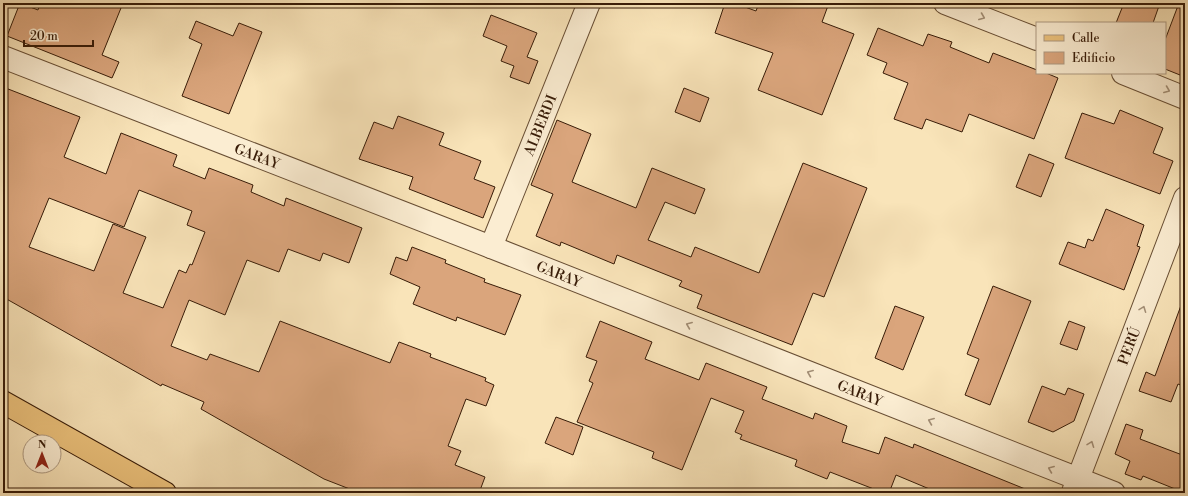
<svg xmlns="http://www.w3.org/2000/svg" width="1188" height="496" viewBox="0 0 1188 496" font-family="'Libre Bodoni',serif">
<style>
.building{fill:#daa57c;stroke:#381c08;fill-rule:evenodd}
.lines{fill:none;stroke-linecap:round;stroke-linejoin:round}
.minor-casing{stroke:#684e34;stroke-width:24}
.major-casing{stroke:#381c08;stroke-width:24}
.minor{stroke:#fbedd2;stroke-width:22}
.major{stroke:#ecc27c;stroke-width:22}
.oneway{stroke:#a38f77}
.labels{text-anchor:middle;stroke-width:3;stroke-linejoin:round;paint-order:stroke}
.street-label{font-size:14px;fill:#381c08;stroke:#fbedd2}
</style>
<rect width="100%" height="100%" fill="#f9e4b9"/>
<filter id="stains"><feTurbulence type="fractalNoise" baseFrequency=".005" numOctaves="4"/><feColorMatrix values="0 0 0 0 .2 0 0 0 0 .09 0 0 0 0 .02 0 0 0 .5 -.17"/></filter>
<radialGradient id="worn" r=".72"><stop offset=".6" stop-color="#630" stop-opacity="0"/><stop offset="1" stop-color="#630" stop-opacity=".3"/></radialGradient>
<g class="building">
<path d="M20,3L38,10L40,3H123L102,55L119,62L112,78L7,36Z"/>
<path d="M725,3H734L756,11L759,3H829L822,22L854,34L822,115L758,90L773,53L715,33Z"/>
<path d="M1124,3H1160L1153,23H1116Z"/>
<path d="M1179,3H1185V77L1165,69V40Z"/>
<path d="M491,15L537,33L527,57L538,61L529,84L510,77L514,66L501,61L507,46L483,36Z"/>
<path d="M196,21L233,36L239,23L262,32L229,114L182,96L202,44L189,38Z"/>
<path d="M878,28L923,46L928,34L952,42L950,47L989,63L993,53L1037,70V73H1046L1058,78L1034,139L969,114L962,132L926,119L922,129L894,119L908,83L883,73L887,63L867,55Z"/>
<path d="M3,87L80,117L64,157L106,174L121,133L177,155L173,166L205,179L209,168L253,185L251,192L284,206L286,198L362,228L349,263L323,253L320,261L288,249L279,272L247,260L225,315L189,300L171,346L207,360L210,354L259,372L280,321L390,363L399,342L431,354L430,357L486,378L485,381L494,385L486,406L466,399L448,446L461,451L455,465L485,477L479,493H360L324,479L201,409L204,402L162,384L161,386L3,297ZM139,190L192,211L187,225L205,232L192,265L190,264L186,273L179,270L163,308L123,293L146,237L113,224L94,271L29,247L49,198L124,227Z"/>
<path d="M684,88L709,98L700,122L675,112Z"/>
<path d="M1120,110L1163,128L1153,153L1173,161L1160,194L1065,158L1082,113L1114,124Z"/>
<path d="M398,116L444,133L439,145L481,161L474,179L495,187L483,218L409,189L413,177L359,159L374,122L393,129Z"/>
<path d="M557,120L591,134L572,182L636,208L652,168L705,189L695,214L665,202L648,240L691,257L695,247L759,273L803,163L867,188L824,297L813,293L792,345L697,308L702,295L679,286L682,281L617,255L614,264L561,242L560,246L536,236L553,194L531,185Z"/>
<path d="M1029,154L1054,164L1041,197L1016,187Z"/>
<path d="M1106,209L1144,225L1137,246L1140,247L1124,290L1059,264L1068,242L1085,248L1088,239L1093,241Z"/>
<path d="M412,247L446,260L445,263L485,279L484,282L521,295L505,335L457,317L456,321L413,304L420,287L390,274L396,257L407,261Z"/>
<path d="M993,286L1031,301L990,405L965,395L979,359L967,354Z"/>
<path d="M1183,300H1185V387L1178,384L1171,402L1139,391L1146,372L1155,376Z"/>
<path d="M895,306L924,317L903,370L875,358Z"/>
<path d="M600,321L652,342L645,359L699,380L706,363L767,387L762,399L813,419L815,413L847,426L842,442L879,454L885,437L913,448L914,444L1035,493H939L896,475L889,493H884L830,472L827,479L795,466L797,460L740,439L742,435L735,432L744,411L711,398L682,470L652,458L654,452L577,422L593,383L589,381L597,361L586,357Z"/>
<path d="M1069,321L1085,327L1077,350L1060,344Z"/>
<path d="M1042,386L1065,395L1068,388L1084,394L1074,421L1053,432L1028,422Z"/>
<path d="M556,417L583,427L573,455L545,443Z"/>
<path d="M1126,424L1143,430L1140,439L1185,456V493L1143,476L1141,480L1125,474L1130,461L1115,454Z"/>
</g>
<g class="lines">
<g class="minor-casing">
<g id="minor">
<path d="M945,3L1037,39"/>
<path d="M3,57L491,247L1114,493"/>
<path d="M1123,73L1185,98"/>
<path d="M491,247L589,3"/>
<path d="M1073,492L1185,198"/>
</g>
</g>
<g class="major-casing">
<path id="major" d="M3,402L165,493"/>
</g>
<use href="#minor" class="minor"/>
<use href="#major" class="major"/>
</g>
<defs><path id="oneway-chevron" d="M-2-3.5L2.5 0L-2 3.5" fill="none" stroke-width="1.6" stroke-linecap="round" stroke-linejoin="round"/></defs>
<g class="oneway">
<use href="#oneway-chevron" transform="translate(982 17) rotate(22)"/>
<use href="#oneway-chevron" transform="translate(1167 90) rotate(22)"/>
<use href="#oneway-chevron" transform="translate(1143 309) rotate(-69)"/>
<use href="#oneway-chevron" transform="translate(689 325) rotate(-158)"/>
<use href="#oneway-chevron" transform="translate(810 373) rotate(-158)"/>
<use href="#oneway-chevron" transform="translate(931 421) rotate(-158)"/>
<use href="#oneway-chevron" transform="translate(1091 444) rotate(-69)"/>
<use href="#oneway-chevron" transform="translate(1051 469) rotate(-158)"/>
</g>
<g class="labels">
<g class="street-label">
<text transform="translate(540 125) rotate(-68)" y="5">ALBERDI</text>
<text transform="translate(257 156) rotate(21)" y="5">GARAY</text>
<text transform="translate(559 274) rotate(22)" y="5">GARAY</text>
<text transform="translate(1129 346) rotate(-69)" y="5">PERÚ</text>
<text transform="translate(860 393) rotate(22)" y="5">GARAY</text>
</g>
</g>
<rect width="1188" height="496" fill="none" stroke="#f9e4b9" stroke-width="16"/>
<rect x="4" y="4" width="1180" height="488" fill="none" stroke="#381c08" stroke-width="2"/>
<rect x="8" y="8" width="1172" height="480" fill="none" stroke="#381c08"/>
<rect x="1036" y="22" width="130" height="52" fill="#fbedd2" stroke="#ad9981"/>
<rect x="1044" y="35" width="20" height="6" fill="#ecc27c" stroke="#ad9981"/>
<text x="1072" y="42" font-size="12" fill="#381c08">Calle</text>
<rect x="1044" y="52" width="20" height="12" fill="#daa57c" stroke="#ad9981"/>
<text x="1072" y="62" font-size="12" fill="#381c08">Edificio</text>
<g transform="translate(42 454)"><circle r="19" fill="#fbedd2" stroke="#ad9981"/>
<path d="M0-3L7 15L0 10L-7 15Z" fill="#8f2418"/>
<text y="-6" font-size="11" font-weight="bold" text-anchor="middle" fill="#381c08">N</text>
</g>
<path d="M24 40v6h69v-6" fill="none" stroke="#381c08" stroke-width="2"/>
<text x="30" y="40" font-size="12" fill="#381c08" stroke="#fbedd2" stroke-width="3" paint-order="stroke">20 m</text>
<rect width="100%" height="100%" filter="url(#stains)"/>
<rect width="100%" height="100%" fill="url(#worn)"/>
</svg>
